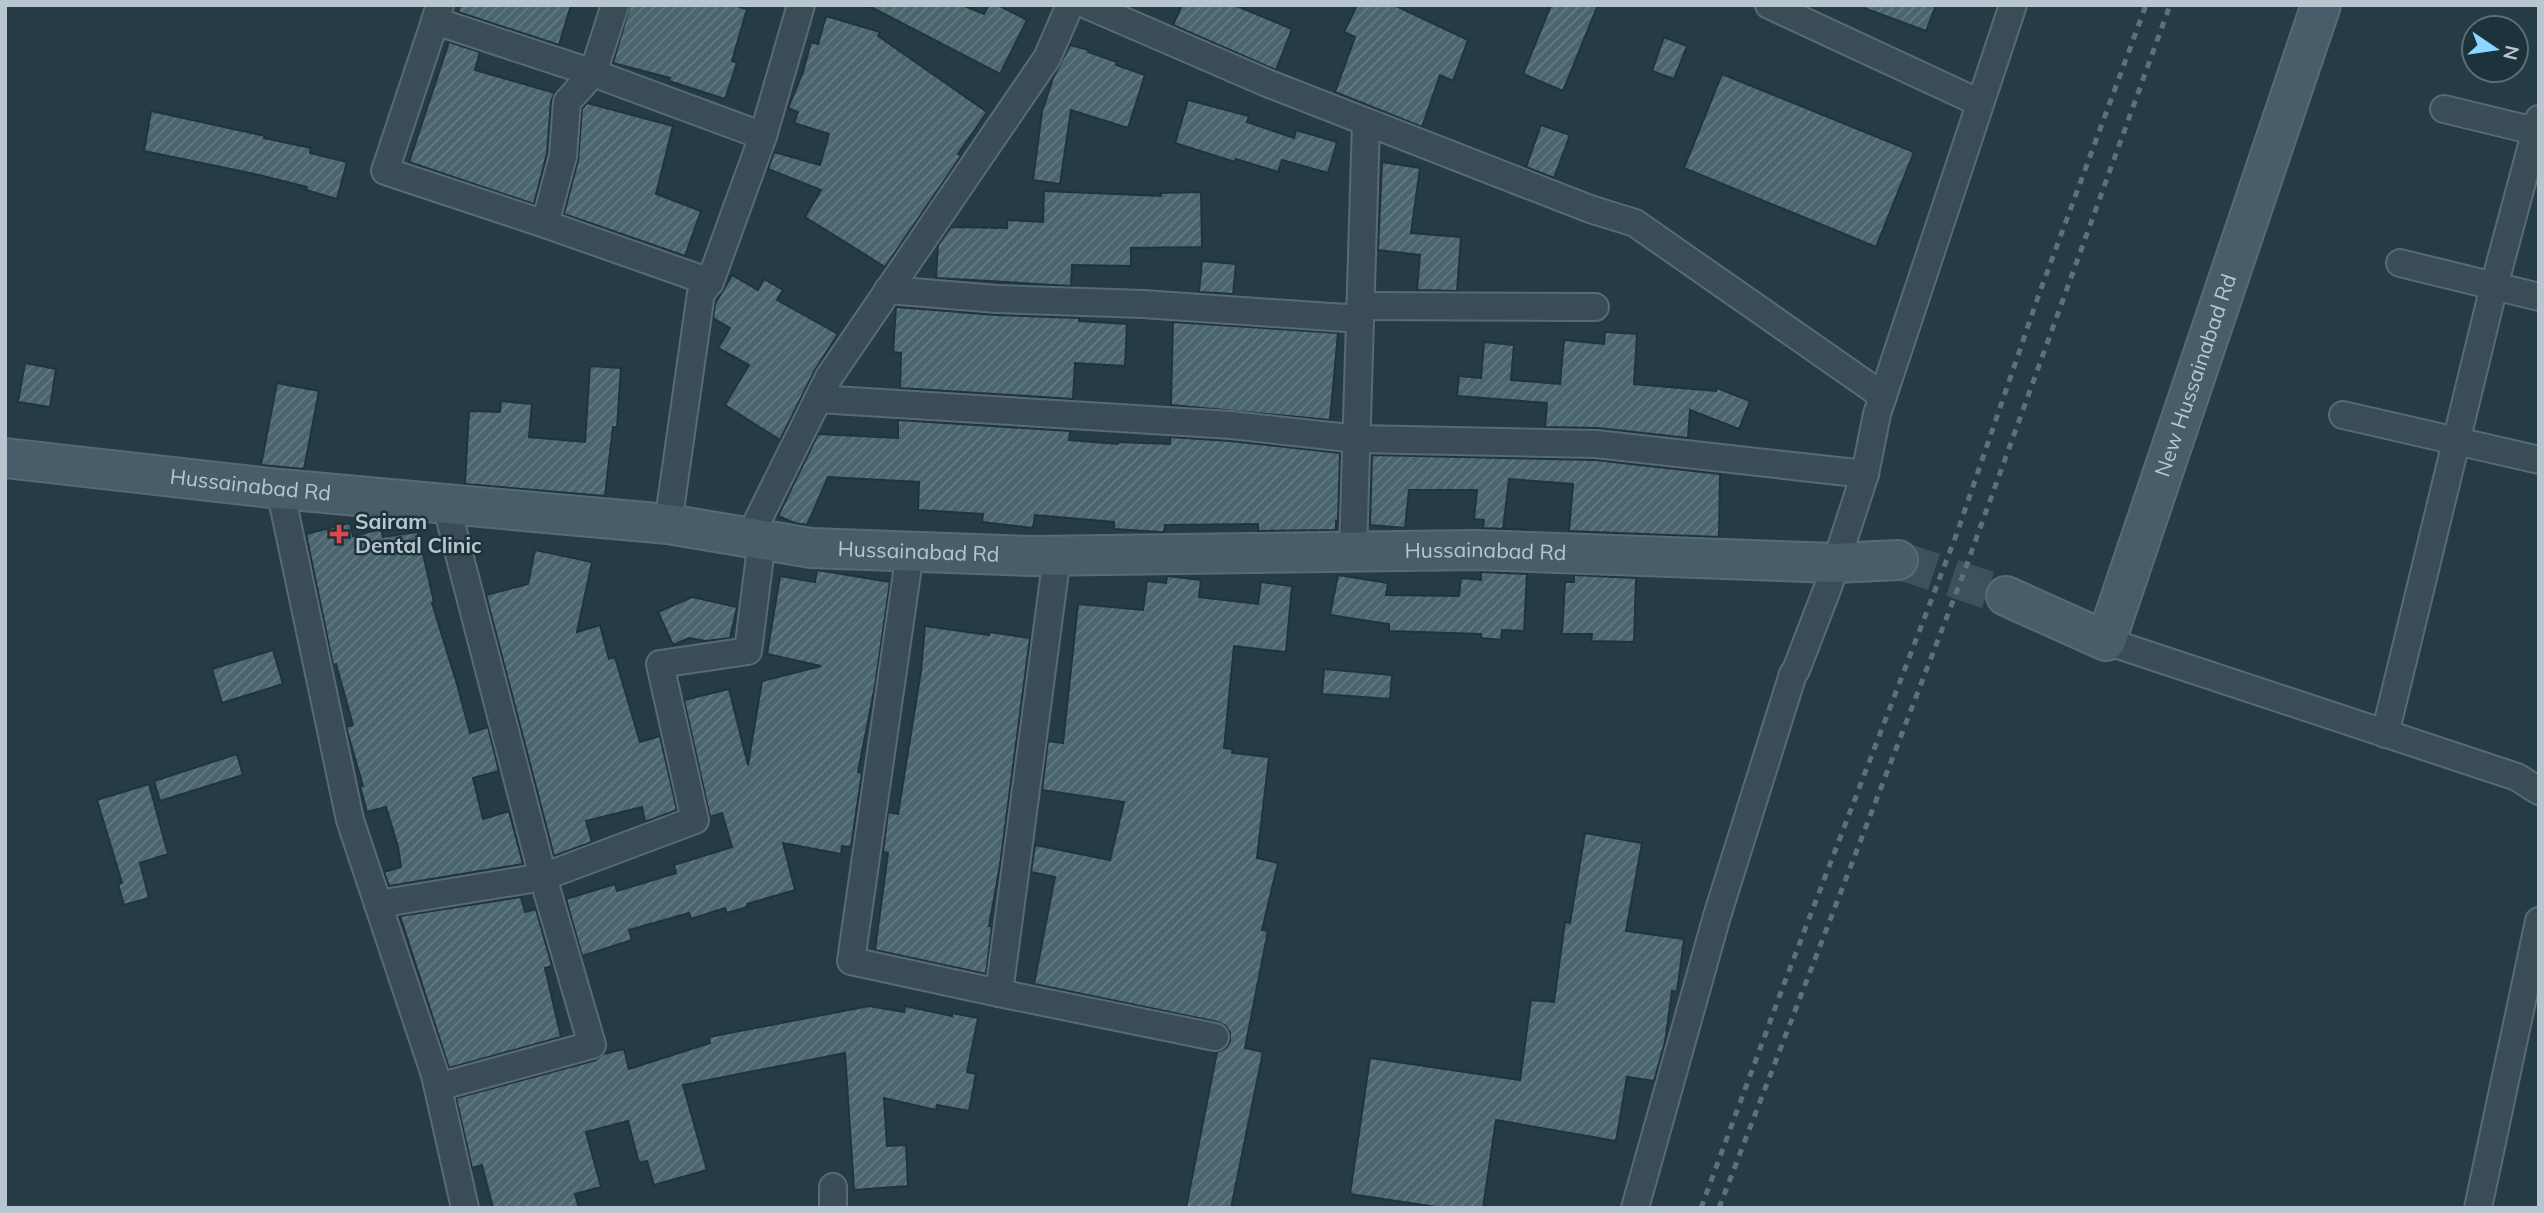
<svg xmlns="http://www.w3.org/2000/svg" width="2544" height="1213" viewBox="0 0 2544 1213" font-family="Mulish,sans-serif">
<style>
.building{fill:url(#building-hatch);stroke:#20343d;stroke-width:2}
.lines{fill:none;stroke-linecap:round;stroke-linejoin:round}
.secondary-tunnel{stroke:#3b515b;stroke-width:38;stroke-dasharray:38 19;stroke-linecap:butt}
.street-casing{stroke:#586a73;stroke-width:30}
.secondary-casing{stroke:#586a73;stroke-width:42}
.street{stroke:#3a4d56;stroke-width:26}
.secondary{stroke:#475d69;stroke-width:38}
.rail{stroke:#5b727d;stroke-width:5;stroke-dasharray:7 7;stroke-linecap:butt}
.health-dot{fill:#e0444e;stroke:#1e323b;stroke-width:2.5}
.labels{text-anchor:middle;stroke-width:5;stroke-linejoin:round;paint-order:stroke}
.street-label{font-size:21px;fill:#b8c7cf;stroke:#1e323b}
.poi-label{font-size:21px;font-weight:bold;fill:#b8c7cf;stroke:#1e323b;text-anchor:start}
</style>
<defs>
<pattern id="building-hatch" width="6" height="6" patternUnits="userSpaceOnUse" patternTransform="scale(1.75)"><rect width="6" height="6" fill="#4b656f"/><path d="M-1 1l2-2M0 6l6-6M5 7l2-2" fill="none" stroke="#637a82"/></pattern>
</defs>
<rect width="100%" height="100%" fill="#253c46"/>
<g class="building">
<path d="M460,5H571L559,45L458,12Z"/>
<path d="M630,5H733L747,9L732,61L737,63L725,99L669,81L670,78L613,63Z"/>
<path d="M867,5H962L984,14L989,5H998L1027,20L1000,74Z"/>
<path d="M1182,5H1234L1292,29L1276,70L1173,25Z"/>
<path d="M1357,5H1394L1468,40L1453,81L1440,75L1422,127L1335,92L1355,37L1344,32Z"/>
<path d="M1551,5H1598L1563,91L1523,74Z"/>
<path d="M1865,5H1936L1926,31L1864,8Z"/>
<path d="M826,16L880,32L878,36L987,112L958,154L961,156L885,267L805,217L821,190L768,169L774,152L820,165L829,134L794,123L798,112L788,108L803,72L811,42L818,44Z"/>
<path d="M1664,37L1687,46L1674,79L1652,71Z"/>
<path d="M449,42L480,52L475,70L555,93L551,101L547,153L534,204L409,162Z"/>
<path d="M1070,45L1089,50L1088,52L1117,62L1116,65L1145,75L1128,128L1071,110L1060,184L1033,180L1042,112L1053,78Z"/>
<path d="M1722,74L1914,152L1876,247L1684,168Z"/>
<path d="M1188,100L1249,116L1247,122L1294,138L1296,130L1337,142L1328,173L1282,160L1278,172L1236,159L1235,162L1175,143Z"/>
<path d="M587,103L673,126L656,194L701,211L685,256L564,214L578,160L582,109Z"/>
<path d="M151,111L265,136L264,138L311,148L310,153L347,162L337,199L306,190L307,187L259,175L144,151Z"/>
<path d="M1541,125L1570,135L1554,178L1526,167Z"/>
<path d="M1382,162L1420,168L1411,233L1461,237L1457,291L1417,290L1420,255L1378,250Z"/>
<path d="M1044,191L1161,196V193L1201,192L1202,247L1131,248V266L1072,265L1071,286L936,278L938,245L951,227L1007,228V220L1043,222Z"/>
<path d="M1202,261L1236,264L1233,294L1199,292Z"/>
<path d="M732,275L758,290L764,279L783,290L777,300L838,334L815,370L780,440L725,405L749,365L718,348L730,328L713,318L715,304Z"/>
<path d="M896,307L996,315L1079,318V321L1127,324L1125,366L1075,363L1073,399L900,388L901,353L893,352Z"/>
<path d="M1173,322L1338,333L1330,420L1171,405Z"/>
<path d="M1605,332L1637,334L1634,384L1716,391L1717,388L1750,401L1739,429L1690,410L1688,438L1598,428L1545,427L1547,403L1457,396L1459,376L1481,378L1484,342L1514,345L1511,380L1560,384L1564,340L1604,344Z"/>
<path d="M25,363L56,369L50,407L18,402Z"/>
<path d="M590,366L621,368L617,427H613L605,496L465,484L469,411L500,412L501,401L532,404L529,437L585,442Z"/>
<path d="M277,383L319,391L304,469L261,465Z"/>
<path d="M898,420L1070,431L1069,440L1118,444V442L1170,444V437L1230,441L1340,453L1338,522L1336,521V530L1258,531V524L1165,525L1164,532H1160L1114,529V522L1035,515L1033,528L982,522L983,514L918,510L919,482L828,477L807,525L795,523L778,516L818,434L898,438Z"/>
<path d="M1372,455L1595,460L1720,474L1719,537L1569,531L1573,484L1509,479L1503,529L1529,530L1483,528L1484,520L1474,519L1477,490H1409L1405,528L1370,525Z"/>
<path d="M350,523L353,536L381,529L383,537L418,532L434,602L432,603L457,684L470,733L488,727L499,771L473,778L483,819L509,811L523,864L389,886L384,872L401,867L398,847L386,807L367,812L360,786H363L346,727L353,725L336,664L333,665L306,534Z"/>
<path d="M535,550L592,562L577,632L600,625L609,659L615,657L640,742L660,736L677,810L645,822L642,807L586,821L592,842L554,856L486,595L528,584Z"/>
<path d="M817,570L890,582L875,686L858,772L862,773L851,847L842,846L841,854L783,843L795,890L747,904V907L727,913L725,908L691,919L689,913L629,930L632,940L582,956L566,899L615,884L617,891L676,873L674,865L732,847L722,813L710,817L684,700L729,689L748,765L762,681L821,666L767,654L780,576L815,582Z"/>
<path d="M1481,572L1527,574L1524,631L1502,630L1501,640L1481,638V634L1389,631V624L1330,615L1338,575L1388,583L1386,595L1459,596L1461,578L1481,580Z"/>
<path d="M1574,575L1636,578L1634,642L1591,641L1592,634H1562L1565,582H1574Z"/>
<path d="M1167,576L1201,580L1199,597L1258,604L1261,582L1292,586L1286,652L1234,646L1224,748L1233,749L1232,753L1269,757L1257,858L1278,863L1262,930L1268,931L1245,1048L1263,1052L1231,1208H1186L1217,1052L1226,1048L1230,1041V1033L1226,1026L1218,1022L1034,984L1055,877L1031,872L1035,845L1110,860L1124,802L1042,790L1048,741L1063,743L1078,604L1143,610L1147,581L1166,583Z"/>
<path d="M692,597L737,607L730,638L706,641L689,638L673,645L658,612Z"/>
<path d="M925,626L989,635V632L1030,638L1000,865L989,926H992L986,974L875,950L888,853L883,852L888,812L898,814L921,671Z"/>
<path d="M273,650L283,684L222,703L212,669Z"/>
<path d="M1324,669L1392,675L1390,699L1322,694Z"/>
<path d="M237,754L243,775L160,801L154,781Z"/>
<path d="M149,784L168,854L140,863L149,898L124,905L118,884L122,883L97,800Z"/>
<path d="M1585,833L1642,843L1626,931L1684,939L1677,992L1672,991L1665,1042L1654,1081L1627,1077L1616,1141L1496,1120L1483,1208H1443L1350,1194L1370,1058L1520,1080L1531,1000L1554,1002L1565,922L1570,923Z"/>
<path d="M521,897L525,912L536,909L552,966L545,968L561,1037L449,1068L400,916Z"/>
<path d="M869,1006L904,1012L905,1006L952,1016V1013L978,1018L967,1072L976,1074L969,1111L937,1105L936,1110L884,1098L887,1146L906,1145L908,1186L854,1190L845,1053L683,1085L707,1170L654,1185L647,1161L639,1163L628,1121L586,1132L601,1187L575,1194L579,1208H493L482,1165L472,1168L456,1098L596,1060L604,1054L624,1049L629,1069L710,1043L709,1037Z"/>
</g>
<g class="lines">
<path class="secondary-tunnel" d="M1898,560L2006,596"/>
<g class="street-casing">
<g id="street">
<path d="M440,5L435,21L593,73L763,136"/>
<path d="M615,5L593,73L567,102L563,156L545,224L710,282"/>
<path d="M1087,5L1267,83L1590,209L1635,223L1883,396"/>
<path d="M1769,5L1980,103"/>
<path d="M435,21L385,171L545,224"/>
<path d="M2444,109L2539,132"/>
<path d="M2400,263L2539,297"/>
<path d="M888,290L997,299L1143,304L1360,319"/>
<path d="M1360,306L1595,307"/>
<path d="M818,399L1231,425L1358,439L1596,444L1865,474"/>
<path d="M2343,415L2539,460"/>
<path d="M280,489L350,820L435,1075L465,1208"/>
<path d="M446,504L543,877L695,820L660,664L748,651L762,540"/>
<path d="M668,524L701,293L710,282L763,136L801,5"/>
<path d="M749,538L829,377L1047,58L1070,5"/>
<path d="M910,552L851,961L999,993L1057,556"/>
<path d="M1353,552L1366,122"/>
<path d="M2106,641L2517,777L2539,791"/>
<path d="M2385,734L2494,286L2539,119"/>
<path d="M378,904L543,877L592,1045L438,1087"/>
<path d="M999,993L1215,1037"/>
<path d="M833,1208V1187"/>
<path d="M1635,1208L1717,916L1793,674L1796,670L1828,587L1865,474L1877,414L2013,5"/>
<path d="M2478,1208L2539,921"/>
</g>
</g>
<g class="secondary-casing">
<g id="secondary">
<path id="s1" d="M5,458L280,489L668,524L811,548L1032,556L1476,550L1835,563L1898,560"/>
<path id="s2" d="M2006,596L2106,641L2321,5"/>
</g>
</g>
<use href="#street" class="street"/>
<use href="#secondary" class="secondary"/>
<g class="rail">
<path d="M1701,1208L1784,984L1957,533L2038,297L2146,5"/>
<path d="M1719,1208L1963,575L2170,5"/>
</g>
</g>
<path class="health-dot" d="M335.5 523.5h7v7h7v7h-7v7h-7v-7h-7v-7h7z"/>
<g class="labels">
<g class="street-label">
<text dy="7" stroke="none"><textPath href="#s2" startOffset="390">New Hussainabad Rd</textPath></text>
<text dy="7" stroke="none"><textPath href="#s1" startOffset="247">Hussainabad Rd</textPath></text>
<text dy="7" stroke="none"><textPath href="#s1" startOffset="919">Hussainabad Rd</textPath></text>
<text dy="7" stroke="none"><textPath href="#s1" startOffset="1486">Hussainabad Rd</textPath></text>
</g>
<g class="poi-label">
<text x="355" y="529">Sairam<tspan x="355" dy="24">Dental Clinic</tspan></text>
</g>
</g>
<rect width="2544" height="1213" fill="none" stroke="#b8c7cf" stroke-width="14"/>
<g transform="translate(2495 49) rotate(103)"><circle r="33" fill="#1e323b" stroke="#5c6e76" stroke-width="2"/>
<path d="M0-5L12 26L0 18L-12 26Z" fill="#8cd7ff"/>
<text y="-10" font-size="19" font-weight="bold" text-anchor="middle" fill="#b8c7cf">N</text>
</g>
</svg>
